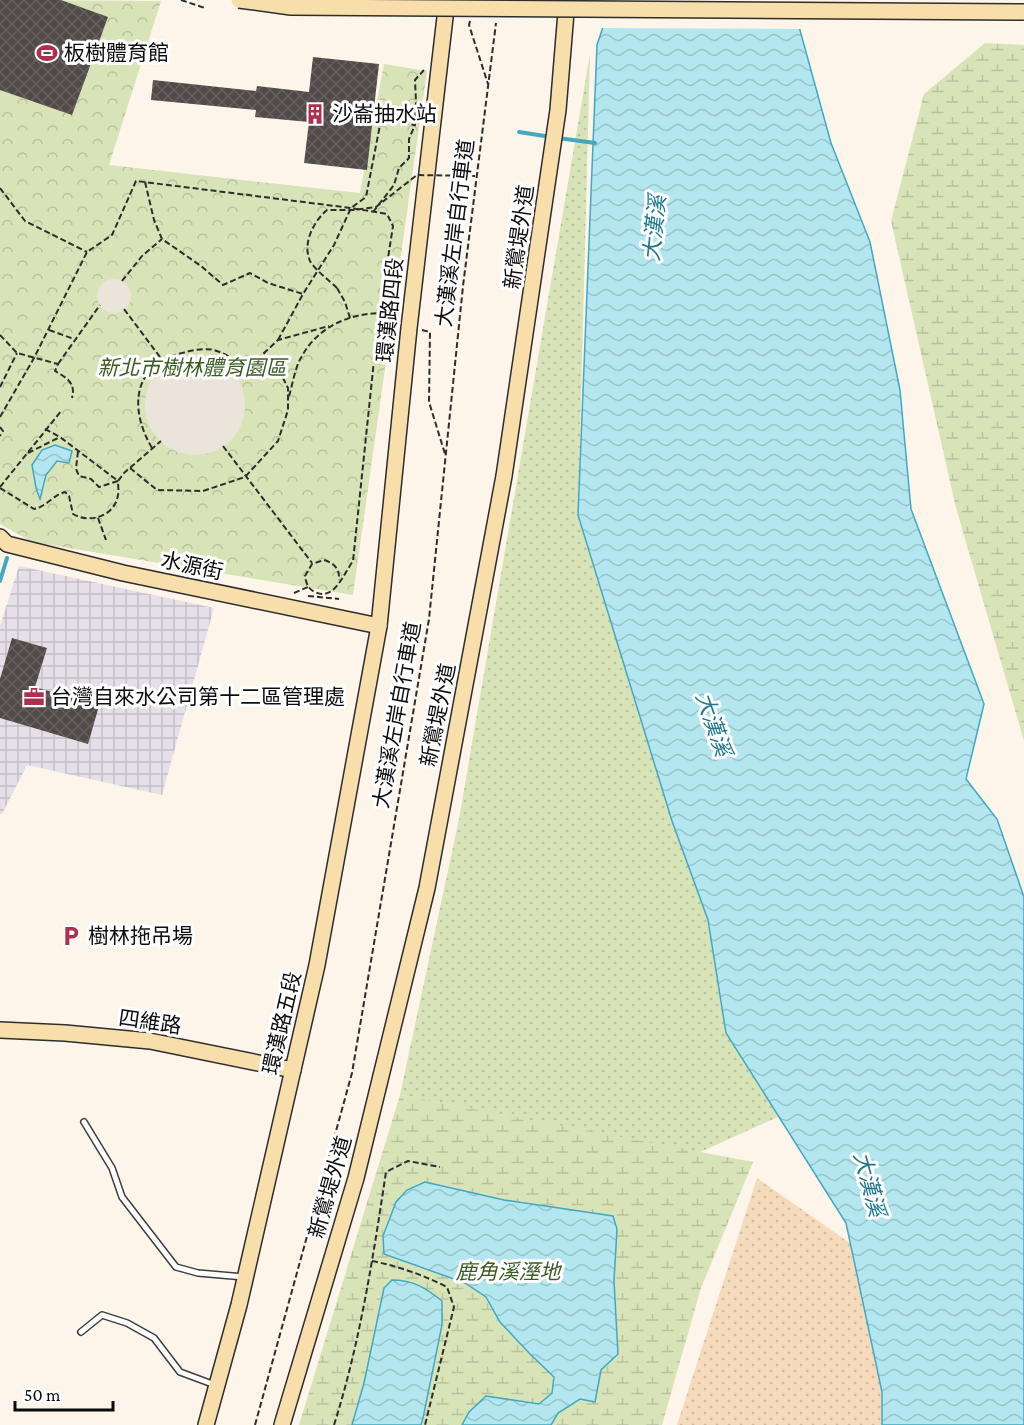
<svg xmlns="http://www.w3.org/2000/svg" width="1024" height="1425" viewBox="0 0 1024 1425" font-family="'Crimson Pro','Noto Sans TC',serif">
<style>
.industrial{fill:url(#industrial-grid)}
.grass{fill:url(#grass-dots)}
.wetland{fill:url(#wetland-marsh)}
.sand{fill:url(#sand-dots)}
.park{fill:url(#park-crowns)}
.plaza{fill:#ebe4db}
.water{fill:url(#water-waves);stroke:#41a9c0;stroke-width:1.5}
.pier{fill:#fdf5ea}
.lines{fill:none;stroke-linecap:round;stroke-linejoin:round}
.stream{stroke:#41a9c0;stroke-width:4}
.building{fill:url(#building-cross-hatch)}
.lane-casing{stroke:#3e3e3e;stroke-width:8}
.secondary-casing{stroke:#2d2d2d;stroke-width:18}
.path{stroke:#2d2d2d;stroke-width:2;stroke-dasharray:6 3;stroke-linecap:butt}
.lane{stroke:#fff;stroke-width:5}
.secondary{stroke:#f7deab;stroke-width:15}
.secondary-bridge-casing{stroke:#2d2d2d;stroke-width:18;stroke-linecap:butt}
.path-bridge{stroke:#2d2d2d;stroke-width:2;stroke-dasharray:6 3;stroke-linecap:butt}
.secondary-bridge{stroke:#f7deab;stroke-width:15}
.labels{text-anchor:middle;stroke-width:6;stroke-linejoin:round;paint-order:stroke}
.poi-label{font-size:21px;fill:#0b0b0b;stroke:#fff;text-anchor:start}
.street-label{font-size:21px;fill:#0b0b0b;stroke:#fff}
.park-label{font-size:21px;font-style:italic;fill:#3a5c22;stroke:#fff}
.water-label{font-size:22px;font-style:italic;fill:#207890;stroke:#fff}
</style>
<defs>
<pattern id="industrial-grid" width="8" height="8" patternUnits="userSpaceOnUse" patternTransform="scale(1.5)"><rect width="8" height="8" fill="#e6dfe9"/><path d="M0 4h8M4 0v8" fill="none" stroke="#c4bec6"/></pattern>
<pattern id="grass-dots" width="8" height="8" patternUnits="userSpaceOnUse" patternTransform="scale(1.5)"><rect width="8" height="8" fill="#d8e4b8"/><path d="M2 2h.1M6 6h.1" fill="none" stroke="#b8c29d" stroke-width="1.8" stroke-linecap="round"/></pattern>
<pattern id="wetland-marsh" width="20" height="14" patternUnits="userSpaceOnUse" patternTransform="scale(1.5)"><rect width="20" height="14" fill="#d8e4b8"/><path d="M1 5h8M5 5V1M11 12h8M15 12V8" fill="none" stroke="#b8c29d"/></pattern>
<pattern id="sand-dots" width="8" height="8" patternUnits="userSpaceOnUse" patternTransform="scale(1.5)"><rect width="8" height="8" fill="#f5dbbb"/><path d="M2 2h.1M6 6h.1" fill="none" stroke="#d1bb9f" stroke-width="1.8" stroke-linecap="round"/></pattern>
<pattern id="park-crowns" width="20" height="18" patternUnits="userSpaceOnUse" patternTransform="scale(1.5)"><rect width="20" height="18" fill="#d8e4b8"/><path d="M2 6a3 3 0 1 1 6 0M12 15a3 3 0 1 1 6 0" fill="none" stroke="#b8c29d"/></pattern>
<pattern id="water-waves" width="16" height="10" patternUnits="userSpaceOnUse" patternTransform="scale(1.5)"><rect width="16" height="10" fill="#b4e6f0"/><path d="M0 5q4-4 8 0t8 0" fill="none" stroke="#99c4cc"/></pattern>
<pattern id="building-cross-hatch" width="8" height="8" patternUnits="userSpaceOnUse" patternTransform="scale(1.5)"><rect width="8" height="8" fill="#524a48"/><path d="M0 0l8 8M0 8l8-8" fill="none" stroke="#66605e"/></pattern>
</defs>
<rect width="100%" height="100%" fill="#fdf5ea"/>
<path class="industrial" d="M19,566L214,608L162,795L27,765L2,814H0V626Z"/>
<path class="grass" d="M590,54L578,515L672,821L708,920L726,1033L778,1117L698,1153L400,1095L459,819Z"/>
<g class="wetland">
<path d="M985,43L1024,45V741L956,508L891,221L924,94Z"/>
<path d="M400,1095L753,1162L701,1288L662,1425H299Z"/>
</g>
<path class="sand" d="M757,1178L1024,1365V1425H677Z"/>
<path class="park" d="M0,0L161,1L109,165L360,193L384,64L427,71L353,595L32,542L0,524Z"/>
<g class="plaza">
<circle cx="114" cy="296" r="17"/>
<circle cx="195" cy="405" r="50"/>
</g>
<g class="water">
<path d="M612,0L792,1L831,143L870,242L900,390L911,509L984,704L966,779L997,819L1024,897V1425H882V1392L846,1223L726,1033L708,920L672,821L578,515L597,45Z"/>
<path d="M55,445L72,451L69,463L57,461L46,475L40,499L36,488L32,465L42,450Z"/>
<path d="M425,1182L504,1200L613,1216L617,1229L614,1281L618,1354L601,1370L595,1402L580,1399L558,1413L551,1425H462L469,1412L486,1396L539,1404L552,1393L554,1377L530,1354L500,1322L486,1297L465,1283L384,1254L383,1236L396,1202L407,1190Z"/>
<path d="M392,1280C413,1280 426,1288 442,1301V1325L423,1418L421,1425H352L364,1383L384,1288Z"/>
</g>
<path class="pier" d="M609,0H795L802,29L599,28Z"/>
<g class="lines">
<g class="stream">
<path d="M519,132L551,137"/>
<path d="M558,138L595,143"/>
<path d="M0,581L7,558"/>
</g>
</g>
<g class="building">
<path d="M0,0H61L108,17L72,115L0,90Z"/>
<path d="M313,57L379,64L367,170L304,163L309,122L255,117L256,110L151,100L153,80L256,91L257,86L309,92Z"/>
<path d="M12,638L47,648L35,687L99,706L88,744L0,718V679Z"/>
</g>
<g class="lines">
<g class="lane-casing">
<g id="lane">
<path d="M84,1122L112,1168L122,1197L176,1267L198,1273L244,1277"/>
<path d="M81,1332L102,1315L127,1323L154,1338L180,1372L215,1385"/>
</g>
</g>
<g class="secondary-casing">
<g id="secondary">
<path d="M0,537L7,544L123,573L379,626"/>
<path d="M0,1030L65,1033L150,1041L293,1070"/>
<path d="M206,1425L239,1305L317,965L379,626L409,328L447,0"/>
<path d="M282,1425L356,1178L427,888L504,476L558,110L567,0"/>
</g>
</g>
<g class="path">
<path d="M181,0L205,8"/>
<path d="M470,21L469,25L488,84"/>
<path d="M145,182L154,220L162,239L201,266L223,285L250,273L268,283L303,294"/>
<path d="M0,188L25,221L87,252"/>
<path d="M373,212L394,185L399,168L409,158V139L415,125L416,102L415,80L424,70"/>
<path d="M122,281L142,256L162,239"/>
<path d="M337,288L345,302L350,318"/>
<path d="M124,309L166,365"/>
<path d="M378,322L396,325"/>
<path d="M49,330L74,339"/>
<path d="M422,330L430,332L429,402L445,454"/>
<path d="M0,335L17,353L58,364L55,371C67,378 76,383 72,398"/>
<path d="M278,340L303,294L334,245L351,208L366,197L381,120L415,125"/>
<path d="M58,364L100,305"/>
<path d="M237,378L278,340L329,326"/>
<path d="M0,387L17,353"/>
<path d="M289,396C293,383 295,367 302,356C318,327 348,314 380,313"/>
<path d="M0,417L34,358L87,252L112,235L136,181L351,208L387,214L393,226L378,322L353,561C344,573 334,602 315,592C308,589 306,583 305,576L312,564L324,560C334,563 340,569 339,580"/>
<path d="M0,427L3,431L0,436"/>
<path d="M45,429L60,437L118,481L124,473L161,441"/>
<path d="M223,446L312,563"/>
<path d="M152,448C129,409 132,365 182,353C192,350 204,348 214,350C227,354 236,361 247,369"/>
<path d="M28,453L60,437"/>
<path d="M130,468L157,490L203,491L245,477L278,441L288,410V388L280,372L264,353"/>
<path d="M0,487L62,410"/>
<path d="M0,488L34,509C46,507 53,495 65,492L69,496L73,514C90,524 115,516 118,495C119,491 118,485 118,481L99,487L91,479L79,476L76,469L78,451"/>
<path d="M98,518L106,540"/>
<path d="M294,593L308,587"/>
<path d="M308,596L339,599"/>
<path d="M372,1261C398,1266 423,1275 447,1287L454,1307L425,1425"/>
<path d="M255,1425L352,1073L429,619L463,286L496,23"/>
<path d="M334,1425C360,1343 373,1258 386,1172L408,1161L440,1167"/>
</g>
<use href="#lane" class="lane"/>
<use href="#secondary" class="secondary"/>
<g class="secondary-bridge-casing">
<path id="secondary-bridge" d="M239,0L291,7L1024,12"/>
</g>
<path class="path-bridge" d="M337,288C329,280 315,270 310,261C302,243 314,221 327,210H353L376,207L417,175L475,176"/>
<use href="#secondary-bridge" class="secondary-bridge"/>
</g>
<defs>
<g id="stadium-bare" transform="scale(1.62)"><path d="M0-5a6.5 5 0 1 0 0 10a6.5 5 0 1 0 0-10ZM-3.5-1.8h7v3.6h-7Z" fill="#ad3051" stroke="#fff" stroke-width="2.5" paint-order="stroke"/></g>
<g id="building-bare" transform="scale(1.62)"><path d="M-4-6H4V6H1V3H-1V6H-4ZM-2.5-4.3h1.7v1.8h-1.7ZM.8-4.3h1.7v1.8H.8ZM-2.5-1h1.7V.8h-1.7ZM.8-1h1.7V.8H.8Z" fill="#ad3051" stroke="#fff" stroke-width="2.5" paint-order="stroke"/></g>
<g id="office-bare" transform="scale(1.62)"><path d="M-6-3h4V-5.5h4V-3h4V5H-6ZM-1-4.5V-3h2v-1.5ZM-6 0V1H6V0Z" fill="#ad3051" stroke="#fff" stroke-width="2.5" paint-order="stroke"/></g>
<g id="parking-bare" transform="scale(1.62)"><path d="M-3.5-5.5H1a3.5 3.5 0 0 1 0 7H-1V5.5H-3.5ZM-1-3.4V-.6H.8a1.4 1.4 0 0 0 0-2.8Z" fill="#ad3051" stroke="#fff" stroke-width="2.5" paint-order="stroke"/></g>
</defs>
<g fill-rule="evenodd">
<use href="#stadium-bare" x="47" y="53"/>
<use href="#building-bare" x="315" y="114"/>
<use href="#office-bare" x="34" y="697"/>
<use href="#parking-bare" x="71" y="936"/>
</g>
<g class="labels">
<g class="poi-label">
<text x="64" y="60">板樹體育館</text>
<text x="332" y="121">沙崙抽水站</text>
<text x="51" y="704">台灣自來水公司第十二區管理處</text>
<text x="88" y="943">樹林拖吊場</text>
</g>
<g class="street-label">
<text transform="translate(455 233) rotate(-83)" y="7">大漢溪左岸自行車道</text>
<text transform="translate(519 237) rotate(-82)" y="7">新鶯堤外道</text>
<text transform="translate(390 310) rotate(-84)" y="7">環漢路四段</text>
<text transform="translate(192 566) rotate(12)" y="7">水源街</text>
<text transform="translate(397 715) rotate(-80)" y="7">大漢溪左岸自行車道</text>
<text transform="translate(438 715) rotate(-79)" y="7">新鶯堤外道</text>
<text transform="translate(150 1022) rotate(8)" y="7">四維路</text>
<text transform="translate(282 1023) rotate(-77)" y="7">環漢路五段</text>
<text transform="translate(330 1187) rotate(-74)" y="7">新鶯堤外道</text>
</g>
<g class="park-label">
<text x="192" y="375">新北市樹林體育園區</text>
<text x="508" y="1279">鹿角溪溼地</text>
</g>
<g class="water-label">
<text transform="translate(654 228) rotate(-84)" y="8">大漢溪</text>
<text transform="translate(714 724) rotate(71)" y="8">大漢溪</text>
<text transform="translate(870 1184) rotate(75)" y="8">大漢溪</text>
</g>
</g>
<path d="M15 1401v9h98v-9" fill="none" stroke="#0b0b0b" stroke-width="3"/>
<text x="24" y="1401" font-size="18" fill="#0b0b0b" stroke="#ffffff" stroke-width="4.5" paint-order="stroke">50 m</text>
</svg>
